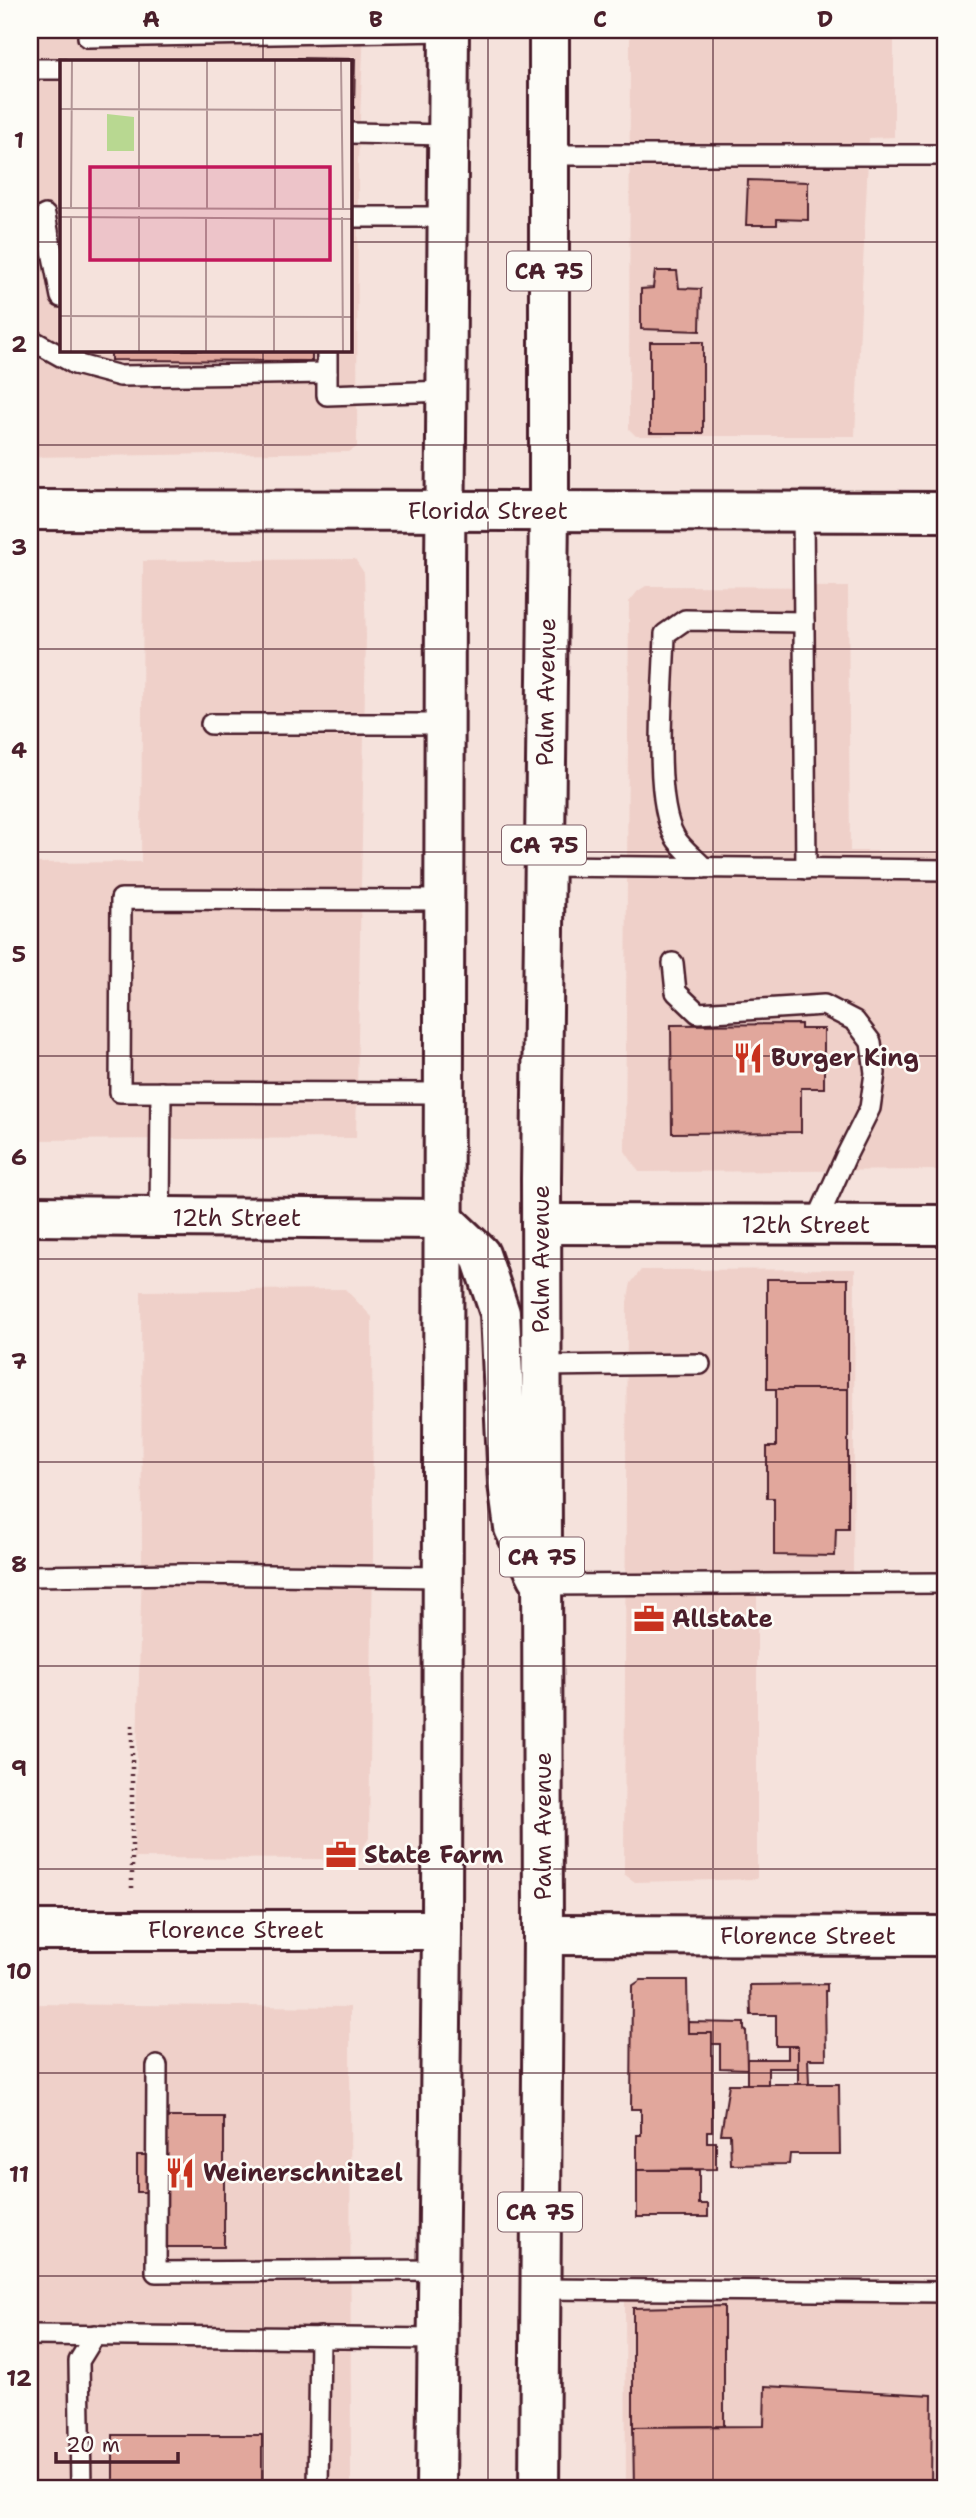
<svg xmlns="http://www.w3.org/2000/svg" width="976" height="2518" viewBox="0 0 976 2518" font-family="'Shantell Sans',sans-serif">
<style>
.built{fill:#efd0c9;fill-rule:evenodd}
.building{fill:#e1a79c;stroke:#4a1f2b;stroke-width:2}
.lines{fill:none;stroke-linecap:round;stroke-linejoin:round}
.lane-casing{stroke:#4a1f2b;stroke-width:24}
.street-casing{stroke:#4a1f2b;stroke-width:44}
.secondary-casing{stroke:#4a1f2b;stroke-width:44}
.highway-casing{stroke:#4a1f2b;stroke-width:44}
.path{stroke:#4a1f2b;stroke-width:4.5;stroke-dasharray:2 5;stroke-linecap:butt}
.lane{stroke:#fdfcf7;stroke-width:19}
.street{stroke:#fdfcf7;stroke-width:38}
.secondary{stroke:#fdfcf7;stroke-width:38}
.highway{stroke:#fdfcf7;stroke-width:38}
.grid{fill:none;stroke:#4a1f2b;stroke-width:2;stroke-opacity:0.55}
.labels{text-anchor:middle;stroke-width:5;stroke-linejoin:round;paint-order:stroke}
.shield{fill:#fdfcf7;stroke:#806168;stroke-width:2}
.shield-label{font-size:23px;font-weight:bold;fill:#4a1f2b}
.street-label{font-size:24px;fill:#4a1f2b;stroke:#fdfcf7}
.poi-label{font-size:24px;font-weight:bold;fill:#4a1f2b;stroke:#fdfcf7;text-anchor:start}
.inset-road{fill:none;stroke:#b19495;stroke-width:2}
.view{fill:#c2185b;fill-opacity:0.15;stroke:#c2185b;stroke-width:3.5}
.inset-edge{fill:none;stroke:#4a1f2b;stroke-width:3.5}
.neatline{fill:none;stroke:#4a1f2b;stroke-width:2.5}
.grid-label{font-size:23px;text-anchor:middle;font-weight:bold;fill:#4a1f2b}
</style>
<rect width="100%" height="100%" fill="#f5e2dc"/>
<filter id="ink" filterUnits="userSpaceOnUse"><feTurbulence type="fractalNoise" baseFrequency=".0143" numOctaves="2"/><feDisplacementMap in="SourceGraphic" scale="14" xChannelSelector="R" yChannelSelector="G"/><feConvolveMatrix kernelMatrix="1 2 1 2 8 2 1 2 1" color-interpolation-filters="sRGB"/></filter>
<g filter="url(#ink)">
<g class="built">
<path d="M30,30H364L358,162L357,447L349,452L30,457ZM61,61H350V350H61Z"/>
<path d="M630,30H894V137L869,138L855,436H636L629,429Z"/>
<path d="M355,559L364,573L366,636L356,1138L30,1140V863L141,862L143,561Z"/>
<path d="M646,586L848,587L850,851H946V1170L639,1172L625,1151L629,602L638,591Z"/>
<path d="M855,1269L853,1576H757V1879L635,1882L624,1874V1863L627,1302L631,1283L641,1270Z"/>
<path d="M345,1289L372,1317L373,1553L369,1838L352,1866H326L322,1859L134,1858L142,1566L141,1291Z"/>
<path d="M30,2004L350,2007L351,2488H30Z"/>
<path d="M625,2301L946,2302V2488H626Z"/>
</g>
<g class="building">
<path d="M298,58L355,59L354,108H350V61H298Z"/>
<path d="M748,180L808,182V220L777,219V225H746Z"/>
<path d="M655,271H677L679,288L701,289L700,331L641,329V289L653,288Z"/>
<rect x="650" y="342" width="53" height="91"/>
<path d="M111,350H312V361L111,360Z"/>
<path d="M801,1024V1029H824V1088H801V1132L672,1133L671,1025Z"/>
<rect x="767" y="1279" width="81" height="110"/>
<path d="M776,1389H848V1528H836L835,1556L774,1555V1498H767V1447H776Z"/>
<path d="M641,1980H687L688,2033H712V2131H707V2142H716V2169L637,2170V2135H641V2109H631L632,1986Z"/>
<path d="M827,1984V1991H825L826,2059H808L809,2084H798V2046H776V2015H751L750,1985Z"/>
<path d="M688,2022L744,2023V2030L746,2031L747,2069L720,2068V2044H712V2033H688Z"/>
<path d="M788,2046H798V2068H768V2085H747V2059H788Z"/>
<path d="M729,2084H839L840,2154H790L789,2164L731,2165L730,2134H721Z"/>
<path d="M166,2117H224V2247H166V2192H137V2155H166Z"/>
<path d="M637,2170H699V2204H708V2217H637Z"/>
<path d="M724,2306V2426L633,2427V2308Z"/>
<path d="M765,2386L932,2395L931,2488H634L633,2427L764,2426Z"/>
<rect x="113" y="2435" width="149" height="53"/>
</g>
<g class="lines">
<g class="lane-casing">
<g id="lane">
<path d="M88,37L449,31"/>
<path d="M30,69H61"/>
<path d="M350,133L448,135"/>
<path d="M549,155H946"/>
<path d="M45,215L61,297"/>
<path d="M30,217V215"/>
<path d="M350,217H447"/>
<path d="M30,339L75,364"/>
<path d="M72,350L75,364L120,376L327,373"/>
<path d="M327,350V395L447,391"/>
<path d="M803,511L806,869"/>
<path d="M211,724H445"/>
<path d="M544,866L946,870"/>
<path d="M704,868C695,858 681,848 675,837C652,799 664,681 665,634L685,620L804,622"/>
<path d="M445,900L121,899L120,1092L445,1093"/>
<path d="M673,963L676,992L698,1013L824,1005L855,1021L871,1042L875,1073L870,1108L846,1156L815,1225"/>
<path d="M160,1217L161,1092"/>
<path d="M541,1366L700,1364"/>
<path d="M30,1576L183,1574L443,1577"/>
<path d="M542,1585L946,1583"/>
<path d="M157,2066L156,2272L439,2270"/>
<path d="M539,2289L946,2292"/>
<path d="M30,2335L438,2339"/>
<path d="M81,2488L79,2361L95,2335"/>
<path d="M318,2488L320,2337"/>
</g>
</g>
<g class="street-casing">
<g id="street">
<path d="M30,1216L443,1219"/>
<path d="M541,1224L946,1225"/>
<path d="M30,1930H442"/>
<path d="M543,1935L946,1936"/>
</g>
</g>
<g class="secondary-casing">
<path id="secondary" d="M30,510L946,512"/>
</g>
<g class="highway-casing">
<g id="highway">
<path d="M443,1219L480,1254L500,1313L508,1483L514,1528L538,1577"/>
<path d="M436,2488L442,1930L445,572L449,30"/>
<path d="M539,2488L543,1935L541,1179L549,512V30"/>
</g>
</g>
<path class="path" d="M132,1725V1891"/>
<use href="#lane" class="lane"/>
<use href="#street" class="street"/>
<use href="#secondary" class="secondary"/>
<use href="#highway" class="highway"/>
</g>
</g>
<path class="grid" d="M263,30V61M488,30V2488M713,30V2488M30,242H61M350,242H946M263,350V2488M30,445H946M30,649H946M30,852H946M30,1056H946M30,1259H946M30,1462H946M30,1666H946M30,1869H946M30,2073H946M30,2276H946"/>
<defs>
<g id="restaurant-bare" transform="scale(2.415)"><path d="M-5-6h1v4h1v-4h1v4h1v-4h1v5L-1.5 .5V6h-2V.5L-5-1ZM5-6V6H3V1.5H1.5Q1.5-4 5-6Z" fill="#c8321e" stroke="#fdfcf7" stroke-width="2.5" paint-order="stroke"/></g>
<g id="office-bare" transform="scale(2.415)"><path d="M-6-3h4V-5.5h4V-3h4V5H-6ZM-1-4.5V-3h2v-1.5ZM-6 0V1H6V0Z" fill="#c8321e" stroke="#fdfcf7" stroke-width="2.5" paint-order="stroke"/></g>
</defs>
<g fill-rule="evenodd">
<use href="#restaurant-bare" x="748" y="1058"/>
<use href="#office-bare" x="649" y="1619"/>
<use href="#office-bare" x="341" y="1855"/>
<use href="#restaurant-bare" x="180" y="2173"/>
</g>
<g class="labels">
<g class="shield">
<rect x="507" y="251.5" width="84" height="39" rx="5"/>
<rect x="502" y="825.5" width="84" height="39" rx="5"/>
<rect x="500" y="1537.5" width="84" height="39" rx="5"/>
<rect x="498" y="2192.5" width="84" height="39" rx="5"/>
</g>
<g class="shield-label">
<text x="549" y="279">CA 75</text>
<text x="544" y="853">CA 75</text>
<text x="542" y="1565">CA 75</text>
<text x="540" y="2220">CA 75</text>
</g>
<g class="street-label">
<text x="488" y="519">Florida Street</text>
<text transform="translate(546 692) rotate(-89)" y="8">Palm Avenue</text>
<text x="237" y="1226">12th Street</text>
<text x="806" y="1233">12th Street</text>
<text transform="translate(541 1259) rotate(-90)" y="8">Palm Avenue</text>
<text transform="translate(543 1826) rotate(-90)" y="8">Palm Avenue</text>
<text x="236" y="1938">Florence Street</text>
<text x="808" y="1944">Florence Street</text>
</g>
<g class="poi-label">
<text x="771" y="1066">Burger King</text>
<text x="672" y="1627">Allstate</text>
<text x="364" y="1863">State Farm</text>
<text x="203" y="2181">Weinerschnitzel</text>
</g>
</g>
<g transform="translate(60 60)">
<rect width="292" height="292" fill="#f5e2dc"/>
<path d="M47,54L74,57V91H47Z" fill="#b8d891"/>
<path class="inset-road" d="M281,1L283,149M0,49L282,50M79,147V1M0,148L293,149M11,148L12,1M215,148V1M147,149V1M0,157L293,159M282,157L283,292M0,256L293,257M11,292V157M79,292V156M146,292V158M214,292V159"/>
<path class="view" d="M30,107H270V200H30Z"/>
<rect width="292" height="292" class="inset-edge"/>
</g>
<rect width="976" height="2518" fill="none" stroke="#fdfcf7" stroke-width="77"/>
<path d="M56 2452v10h122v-10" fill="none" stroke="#4a1f2b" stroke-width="3.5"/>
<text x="66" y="2452" font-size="21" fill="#4a1f2b" stroke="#fdfcf7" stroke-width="5" paint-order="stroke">20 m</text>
<rect x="38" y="38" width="899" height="2442" class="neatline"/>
<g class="grid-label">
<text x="151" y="27">A</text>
<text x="376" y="27">B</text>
<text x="600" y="27">C</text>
<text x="825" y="27">D</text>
<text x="19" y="148">1</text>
<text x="19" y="352">2</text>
<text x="19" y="555">3</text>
<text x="19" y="758">4</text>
<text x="19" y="962">5</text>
<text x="19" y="1165">6</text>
<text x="19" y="1369">7</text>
<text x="19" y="1572">8</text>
<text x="19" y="1776">9</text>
<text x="19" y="1979">10</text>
<text x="19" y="2182">11</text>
<text x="19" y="2386">12</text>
</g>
</svg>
